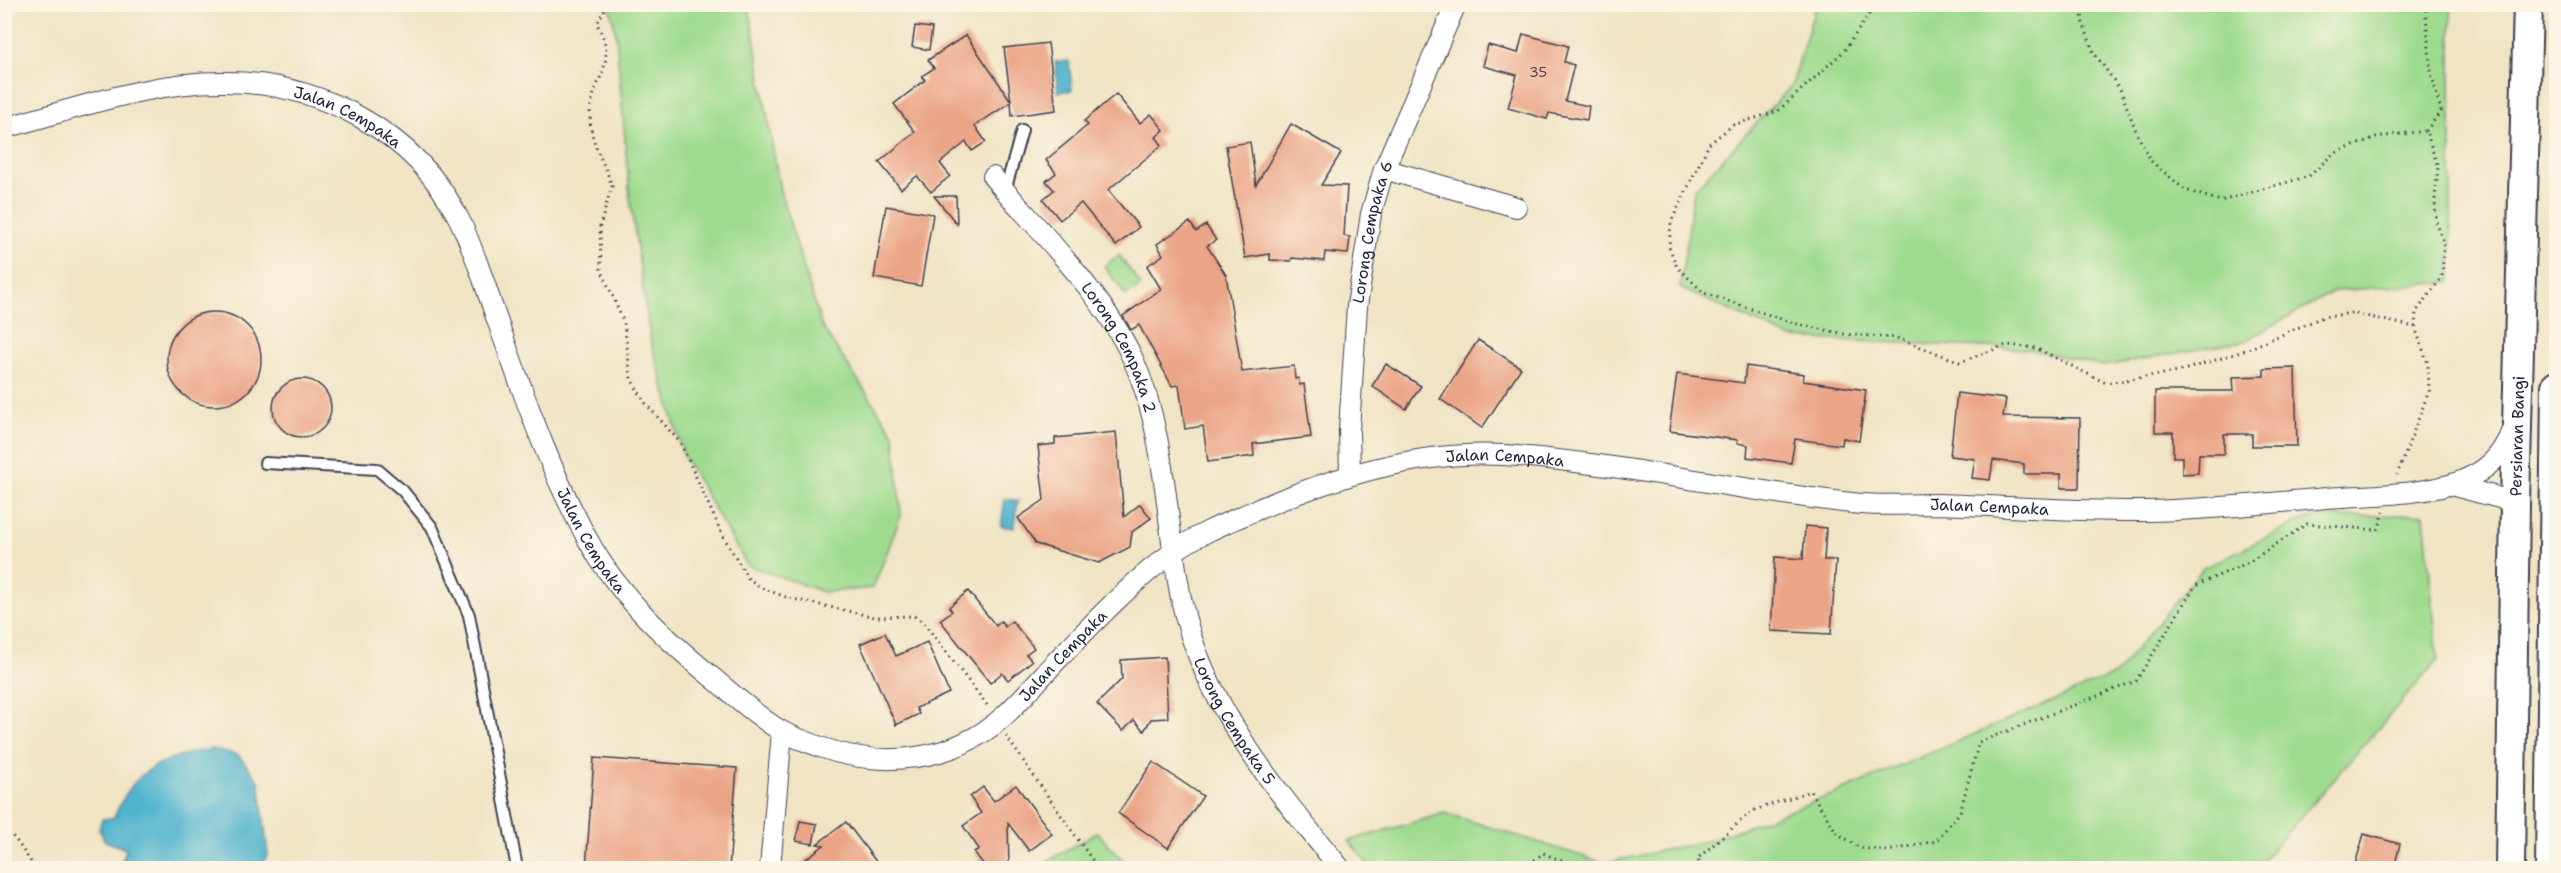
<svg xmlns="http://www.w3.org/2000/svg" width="2561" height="873" viewBox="0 0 2561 873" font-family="'Shantell Sans',sans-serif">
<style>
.green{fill:#9fdb8f;stroke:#607e65;stroke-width:1.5}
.water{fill:#4fb4ce;stroke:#386b84;stroke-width:1.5}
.building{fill:#eba486}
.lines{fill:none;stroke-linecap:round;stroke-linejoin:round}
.service-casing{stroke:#413f50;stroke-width:14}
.minor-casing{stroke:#413f50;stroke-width:22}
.secondary-casing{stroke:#413f50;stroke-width:32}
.path{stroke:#413f50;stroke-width:3;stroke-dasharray:1.5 4.5;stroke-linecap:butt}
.service{stroke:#fff;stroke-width:10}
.minor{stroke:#fff;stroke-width:20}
.secondary{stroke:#fff;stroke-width:28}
.labels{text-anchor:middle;stroke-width:5;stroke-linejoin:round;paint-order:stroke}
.number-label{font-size:14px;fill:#54424e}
.street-label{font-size:16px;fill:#22223b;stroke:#fcf5e5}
</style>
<rect width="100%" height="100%" fill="#fcf5e5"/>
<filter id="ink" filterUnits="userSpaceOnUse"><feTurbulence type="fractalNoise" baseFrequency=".0167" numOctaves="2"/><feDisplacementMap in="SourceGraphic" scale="12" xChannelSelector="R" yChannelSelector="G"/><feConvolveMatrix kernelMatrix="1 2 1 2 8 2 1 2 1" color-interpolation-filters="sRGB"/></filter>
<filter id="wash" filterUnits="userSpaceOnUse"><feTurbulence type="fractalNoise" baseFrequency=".008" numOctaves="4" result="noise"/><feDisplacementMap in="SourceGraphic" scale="24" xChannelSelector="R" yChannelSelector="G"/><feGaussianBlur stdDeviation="1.35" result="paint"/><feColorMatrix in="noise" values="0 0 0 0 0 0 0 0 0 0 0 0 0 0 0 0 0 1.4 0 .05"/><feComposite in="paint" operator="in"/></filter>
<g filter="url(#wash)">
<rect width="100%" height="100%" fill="#f0e4c5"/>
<g class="green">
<path d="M610,5H752L750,14L780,191L822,327L894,434L901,516L873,588L823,592L747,565L684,457L650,338L630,198L616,35Z"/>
<path d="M1816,5H2451V282L2334,291L2245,341L2104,366L2028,349L1791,338L1680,288L1694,190L1792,85Z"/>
<path d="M1119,255L1141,285L1126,296L1104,266Z"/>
<path d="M2424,514L2438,660L2256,868H1371L1349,841L1445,813L1604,863L1711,840L1834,794L2116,674L2203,568L2306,518Z"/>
<path d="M1097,832L1130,868H1036Z"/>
</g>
<g class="water">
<path d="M1069,61L1072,90L1058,92L1055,62Z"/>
<path d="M1005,499L1018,501L1014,528L1001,526Z"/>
<path d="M212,749L238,755L259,781L268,854L260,868H230L225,865L216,868H120L126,849L105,841L99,829L102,819L114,818C133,769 162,757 212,749Z"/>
</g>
<g id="blocks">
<g class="building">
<path d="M915,26L932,28L929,50L912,47Z"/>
<path d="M1523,34L1568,46L1564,62L1574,65L1565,101L1589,106L1587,120L1549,113L1547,119L1508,108L1517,75L1483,66L1488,45L1518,53Z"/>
<path d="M966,35L1011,101L1004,48L1048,43L1056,110L1012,116L1011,102L975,126L986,142L972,151L966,142L940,163L950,176L931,192L917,176L901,189L879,162L915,132L894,104L925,80L922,76L934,68L928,60Z"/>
<path d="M1116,94L1140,123L1151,114L1164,130L1156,137L1162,145L1108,190L1139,227L1116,246L1081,203L1060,220L1043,199L1054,190L1046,181L1056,173L1046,160L1088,125L1084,121Z"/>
<path d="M1291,124L1341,153L1321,185L1347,186L1344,236L1350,237L1348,254L1325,252L1324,261L1292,258L1291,261L1270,260V254L1245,258L1226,146L1250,142L1256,185Z"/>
<path d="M934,196H956L957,224Z"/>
<path d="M886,206L933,214L921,286L874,278Z"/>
<path d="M1190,222L1196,232L1206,225L1216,240L1207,246L1226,275L1242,372L1294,366L1295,379L1299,378L1300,385L1304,384L1311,437L1253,444L1254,456L1208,462L1203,426L1185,429L1179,385L1172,386L1139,325L1131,330L1123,316L1161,289L1147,266L1163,255L1157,244Z"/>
<circle cx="214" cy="359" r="47"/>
<path d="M1478,340L1521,368L1482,428L1440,399Z"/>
<path d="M1386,364L1421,386L1406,409L1372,386Z"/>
<path d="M1746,366L1804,374L1803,381L1866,390L1859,441L1843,438L1842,445L1795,439L1791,463L1747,457L1748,445L1737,443L1738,440L1669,431L1677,374L1744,383Z"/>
<path d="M2295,368L2297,446H2252V434H2224V454H2199L2198,473L2182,474V457H2173V432H2155V391H2234L2233,377L2264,376V369Z"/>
<circle cx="302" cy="408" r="29"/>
<path d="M1957,393L2006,399L2003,417L2080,418L2079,488H2061V474H2024V464L1993,460L1990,480L1972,478L1975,459L1950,456Z"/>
<path d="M1116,432L1124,517L1140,504L1151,518L1132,532L1130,547L1099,563L1036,544L1018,518L1044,500L1038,446L1055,444V438Z"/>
<path d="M1805,526L1826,528L1824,560H1836L1831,634L1771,631L1775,557L1803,559Z"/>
<path d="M968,591L996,626L1001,621L1005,627L1012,621L1034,648L1026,654L1032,661L1008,680L1002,673L990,683L940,620L952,611L949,607Z"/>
<path d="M885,633L896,656L927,642L949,693L916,708L919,714L896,725L860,644Z"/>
<path d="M1165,657L1168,718L1151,719L1144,731L1134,720L1123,731L1097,704L1122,679L1121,660Z"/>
<path d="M594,758L737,768L729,868H586Z"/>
<path d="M1153,762L1203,796L1168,848L1118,813Z"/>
<path d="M1016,785L1052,834L1029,851L1008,823L1009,868H986L974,852L979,849L963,826L981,813L970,797L983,787L994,801Z"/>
<path d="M800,821L817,824L813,844L796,841Z"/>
<path d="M846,822L881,868H794L824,845L817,844Z"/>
<path d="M2364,834L2400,844L2394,868H2354Z"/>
</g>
</g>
</g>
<g filter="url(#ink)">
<use href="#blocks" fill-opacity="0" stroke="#413f50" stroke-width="1.5"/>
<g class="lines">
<g class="service-casing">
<g id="service">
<path d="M1005,191L1022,130"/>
<path d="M265,463L377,469L403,491L432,527L469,615L517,868"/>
</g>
</g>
<g class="minor-casing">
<g id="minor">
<path id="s1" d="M4,128C76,109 150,81 225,82C319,82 416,132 459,219C474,249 485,285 496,317C523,392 549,470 588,540C619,597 669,642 719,683C738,699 757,716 778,729C791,737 806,741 820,747C881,769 953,762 1003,717C1025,697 1044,673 1065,652C1099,617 1136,578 1176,550C1200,533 1229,522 1256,510C1335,477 1417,450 1504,455C1624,463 1742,492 1861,504C1886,506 1912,504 1937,504C2007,506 2077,512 2147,511C2207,510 2267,503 2327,498C2366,495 2426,495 2461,481C2487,471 2502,456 2512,430"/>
<path d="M1384,169L1516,207"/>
<path id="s2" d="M993,177C1039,231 1104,295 1133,359C1167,435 1165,522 1182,603C1204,705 1276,790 1340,868"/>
<path id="s3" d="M1350,474L1349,430L1357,306L1371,214L1384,169L1456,4"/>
<path d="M2451,485L2515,502"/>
<path d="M770,868L782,732"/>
</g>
</g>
<g class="secondary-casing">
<g id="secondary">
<path id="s4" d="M2510,868L2515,502L2528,4"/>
<path d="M2550,868L2556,386"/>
</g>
</g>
<g class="path">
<path d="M607,4L597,24C620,65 592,77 590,114C589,141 604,161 612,186L600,226L601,269L624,323L631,379L646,404L680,442L723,536L748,578L760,587L788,598L875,617L914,616L923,622L987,705"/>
<path d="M1876,4L1844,51L1778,111L1733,125L1709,144L1671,222L1669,247L1677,267L1704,293L1793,323L1844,334L1897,338L1960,362L2006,345L2036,348L2106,383L2177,372L2241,352L2323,317L2352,313L2415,327L2428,364L2429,391L2397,475"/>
<path d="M2081,4L2083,23L2094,53L2120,89L2138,136L2151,161L2185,190L2221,201L2309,176L2333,154L2376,137L2426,131L2438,167L2435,198L2436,221L2444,243L2442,277L2416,312L2415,327"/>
<path d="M2425,4L2431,72L2441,111L2426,131"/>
<path d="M1006,736L1095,864L1091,868"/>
<path d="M4,828L16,840L35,868"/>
<path d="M1525,868L1543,853L1579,868"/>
<path d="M1700,868L1698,858L1752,811L1810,791L1837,833L1860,848L1888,851L1936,841L1960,812L1979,742L2136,681L2195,586L2249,562L2307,524L2378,530L2384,512"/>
</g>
<use href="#service" class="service"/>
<use href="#minor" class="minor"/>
<use href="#secondary" class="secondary"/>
</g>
</g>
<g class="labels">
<g class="number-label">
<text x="1538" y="77">35</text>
</g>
<g class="street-label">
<text dy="6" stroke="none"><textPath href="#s1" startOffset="356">Jalan Cempaka</textPath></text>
<text dy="6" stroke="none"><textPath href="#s3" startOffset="244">Lorong Cempaka 6</textPath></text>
<text dy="6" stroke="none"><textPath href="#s2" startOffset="214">Lorong Cempaka 2</textPath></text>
<text dy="6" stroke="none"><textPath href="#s4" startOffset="432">Persiaran Bangi</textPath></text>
<text dy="6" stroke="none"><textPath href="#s1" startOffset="1956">Jalan Cempaka</textPath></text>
<text dy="6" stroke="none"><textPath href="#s1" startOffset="2444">Jalan Cempaka</textPath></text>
<text dy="6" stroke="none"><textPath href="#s1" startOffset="860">Jalan Cempaka</textPath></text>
<text dy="6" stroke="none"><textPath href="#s1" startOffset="1454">Jalan Cempaka</textPath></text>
<text dy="6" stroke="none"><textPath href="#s2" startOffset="610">Lorong Cempaka 5</textPath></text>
</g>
</g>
<rect width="2561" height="873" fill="none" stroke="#fcf5e5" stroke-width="24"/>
</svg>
